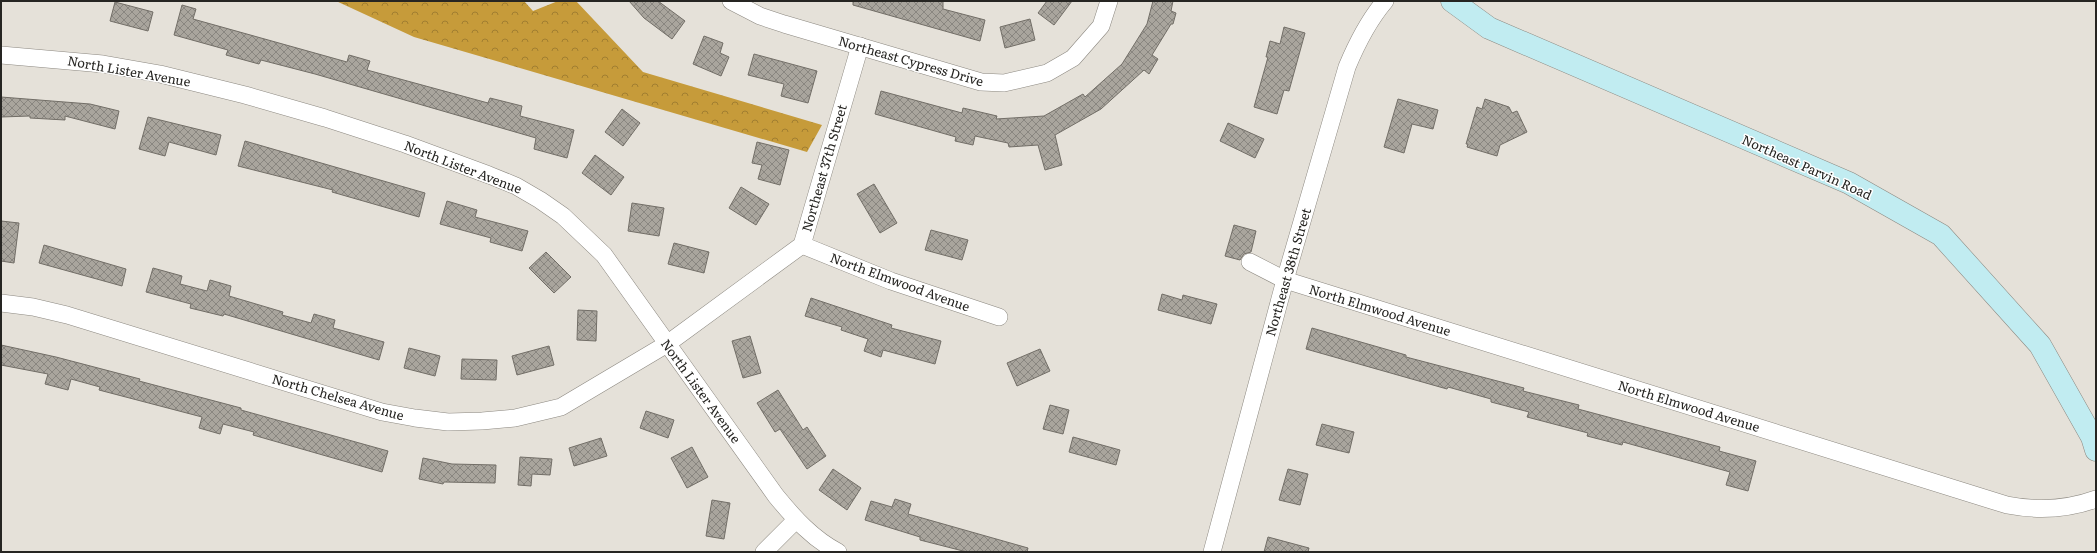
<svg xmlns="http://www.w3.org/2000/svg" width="2097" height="553" viewBox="0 0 2097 553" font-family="Literata,serif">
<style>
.forest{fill:url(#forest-crowns)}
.building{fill:url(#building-cross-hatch);stroke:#726e67}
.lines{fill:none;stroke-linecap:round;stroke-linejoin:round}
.street-casing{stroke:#8c8880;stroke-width:18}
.secondary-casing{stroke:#8c8880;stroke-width:23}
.street{stroke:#fff;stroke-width:17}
.secondary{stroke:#c1ecf1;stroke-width:22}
.labels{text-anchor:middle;stroke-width:3;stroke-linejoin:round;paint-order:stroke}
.street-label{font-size:13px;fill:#262522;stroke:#fff}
</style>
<defs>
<pattern id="forest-crowns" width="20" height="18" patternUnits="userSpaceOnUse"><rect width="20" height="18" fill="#c69b3a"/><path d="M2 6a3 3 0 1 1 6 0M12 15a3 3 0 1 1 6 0" fill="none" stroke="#a17e30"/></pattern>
<pattern id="building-cross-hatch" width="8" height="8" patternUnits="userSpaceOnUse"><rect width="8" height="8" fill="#a9a59d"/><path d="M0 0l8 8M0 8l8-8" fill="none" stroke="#898680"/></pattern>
</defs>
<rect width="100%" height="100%" fill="#e5e1d9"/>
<path class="forest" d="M336,1H524L533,11L558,1H576L643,72L822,125L807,152L414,37Z"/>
<g class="building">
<path d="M629,1H658L685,21L672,39L644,18Z"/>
<path d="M853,1H943V9L985,20L980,41L853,5Z"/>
<path d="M1047,1H1072L1054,25L1038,13Z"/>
<path d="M1153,1H1173L1171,11L1176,13L1173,24H1171L1152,55L1158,59L1149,74L1144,70L1101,109L1055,135L1062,165L1045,170L1038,145L1009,147L1008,143L975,136L973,145L955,141L956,137L875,114L881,91L962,113L963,108L997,116L996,119L1044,116L1083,94L1085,97L1122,64L1147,24Z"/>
<path d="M115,2L153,12L148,31L110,21Z"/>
<path d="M182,5L196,9L193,19L347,62L349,55L370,61L367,70L488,103L490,98L522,106L520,116L574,130L567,158L534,149L536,138L315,74L261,60L259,64L226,55L228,50L174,35Z"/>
<path d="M1030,19L1035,40L1005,48L1000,27Z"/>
<path d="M1284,27L1305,33L1289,91L1284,90L1277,114L1254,107L1268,57H1266L1270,41L1280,44Z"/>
<path d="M704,36L723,43L720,53L729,57L721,76L693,64Z"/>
<path d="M754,54L817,71L808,103L781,96L784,84L748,75Z"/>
<path d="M1,97L90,104L119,111L115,129L65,116V120L30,118V116L1,117Z"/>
<path d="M1398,99L1438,110L1433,129L1412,124L1404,153L1384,147Z"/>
<path d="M1485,99L1509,107L1512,113L1517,111L1527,132L1500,145L1497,156L1467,147L1468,144H1466L1477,107L1482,109Z"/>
<path d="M622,109L640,123L623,146L605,132Z"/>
<path d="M148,117L221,135L216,155L169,142L165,156L139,149Z"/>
<path d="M1228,123L1264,139L1255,158L1220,141Z"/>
<path d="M245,141L425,193L419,217L332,192L333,190L238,166Z"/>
<path d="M757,142L789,150L780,185L758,179L762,165L752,163Z"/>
<path d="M595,155L624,177L611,195L582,173Z"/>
<path d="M874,184L897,223L880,233L857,194Z"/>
<path d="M741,187L769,204L756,225L729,208Z"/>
<path d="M447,201L477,210L475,217L528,231L522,251L490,242L491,238L440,224Z"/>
<path d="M632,203L664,208L659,236L628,231Z"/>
<path d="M1,221L19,223L14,263L1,261Z"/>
<path d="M1234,225L1256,231L1251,252L1244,254L1240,260L1225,256Z"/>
<path d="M931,230L968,240L962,260L925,250Z"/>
<path d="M674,243L709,252L704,273L668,264Z"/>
<path d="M44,245L126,269L122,286L39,263Z"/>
<path d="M546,252L571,277L554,293L529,268Z"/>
<path d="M153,268L182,276L180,284L207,291L210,280L231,286L229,296L283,312L282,315L311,323L314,314L335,320L333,328L384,342L379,360L224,314L223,316L190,308L191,304L146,292Z"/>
<path d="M1162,294L1182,300L1183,295L1217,304L1211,324L1158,310Z"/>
<path d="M811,298L892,325L891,328L941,341L935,364L883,350L881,357L864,351L868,339L841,330L842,327L805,316Z"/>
<path d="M578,310L597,311L596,341L577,340Z"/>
<path d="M1312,328L1406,355V357L1524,388L1523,391L1579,405L1578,409L1720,447L1719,451L1756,461L1748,491L1726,485L1730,472L1623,442L1622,445L1587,436L1588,433L1527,417L1529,412L1491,402V399L1448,387L1447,389L1306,349Z"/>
<path d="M750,336L761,373L743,378L732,341Z"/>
<path d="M1,345L56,357L140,379L139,381L241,408V410L388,451L382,472L253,435L254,432L223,424L220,434L199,428L202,417L99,390L100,387L71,379L68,390L45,384L48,374L1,365Z"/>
<path d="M549,346L554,365L517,375L512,356Z"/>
<path d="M409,348L440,356L435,376L404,368Z"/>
<path d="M1040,349L1050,371L1017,386L1007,363Z"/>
<path d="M462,359L497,360L496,380L461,379Z"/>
<path d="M778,390L803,430L807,427L826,456L807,469L780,429L775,432L757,403Z"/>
<path d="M1050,405L1069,410L1063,434L1043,429Z"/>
<path d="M646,411L674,420L668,438L640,428Z"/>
<path d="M1322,424L1354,432L1349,453L1316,445Z"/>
<path d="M1073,437L1120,450L1116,465L1069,452Z"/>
<path d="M601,438L607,456L574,466L569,448Z"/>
<path d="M692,447L708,477L687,488L671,458Z"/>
<path d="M520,457L552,459L550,475L532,474L531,486L518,485Z"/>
<path d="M423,458L452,464L496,465L495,483L444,482L443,484L419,479Z"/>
<path d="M833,469L861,488L847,510L819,490Z"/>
<path d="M1288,469L1308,474L1300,505L1279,500Z"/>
<path d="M895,499L911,504L908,514L1028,548L1027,552H967L920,540V537L865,520L871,501L892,507Z"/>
<path d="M712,500L730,503L724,539L706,536Z"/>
<path d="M1268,537L1309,548L1308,552H1264Z"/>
</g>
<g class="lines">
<g class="street-casing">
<g id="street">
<path d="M731,1L760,16L784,24L981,82L1004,83L1047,73L1073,58L1101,26L1109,1"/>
<path d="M1,55L103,64L160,74L245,95L325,118L405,144L489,175L516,186L540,200L563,216L604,255L776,496C794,518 813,539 838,552"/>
<path d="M802,245L891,281L999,317"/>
<path d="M1250,262L1285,280L2007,505C2038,511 2066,510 2096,499"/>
<path d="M1,303L33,307L67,315L382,412L415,418L448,422L482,421L515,418L561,407L667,344L802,245L860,46"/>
<path d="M764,552L796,520"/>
<path d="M1212,552L1285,280L1347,67C1357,43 1368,21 1385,1"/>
</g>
</g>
<g class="secondary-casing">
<path id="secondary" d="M1452,1L1489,28L1849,183L1941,235L2040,345L2092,437L2096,450"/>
</g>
<use href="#street" class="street"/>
<use href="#secondary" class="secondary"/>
</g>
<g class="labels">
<g class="street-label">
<text transform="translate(911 61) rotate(16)" y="5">Northeast Cypress Drive</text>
<text transform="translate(129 71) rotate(10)" y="5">North Lister Avenue</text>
<text transform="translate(463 167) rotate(21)" y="5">North Lister Avenue</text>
<text transform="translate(1807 167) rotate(24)" y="5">Northeast Parvin Road</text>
<text transform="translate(824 168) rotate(-74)" y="5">Northeast 37th Street</text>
<text transform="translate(1288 272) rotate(-74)" y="5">Northeast 38th Street</text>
<text transform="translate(900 282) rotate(20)" y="5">North Elmwood Avenue</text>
<text transform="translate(1380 310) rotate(17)" y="5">North Elmwood Avenue</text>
<text transform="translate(701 391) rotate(54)" y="5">North Lister Avenue</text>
<text transform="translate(338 397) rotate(16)" y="5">North Chelsea Avenue</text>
<text transform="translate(1689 406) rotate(17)" y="5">North Elmwood Avenue</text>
</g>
</g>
<rect width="2097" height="553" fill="none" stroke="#262522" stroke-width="4"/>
</svg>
